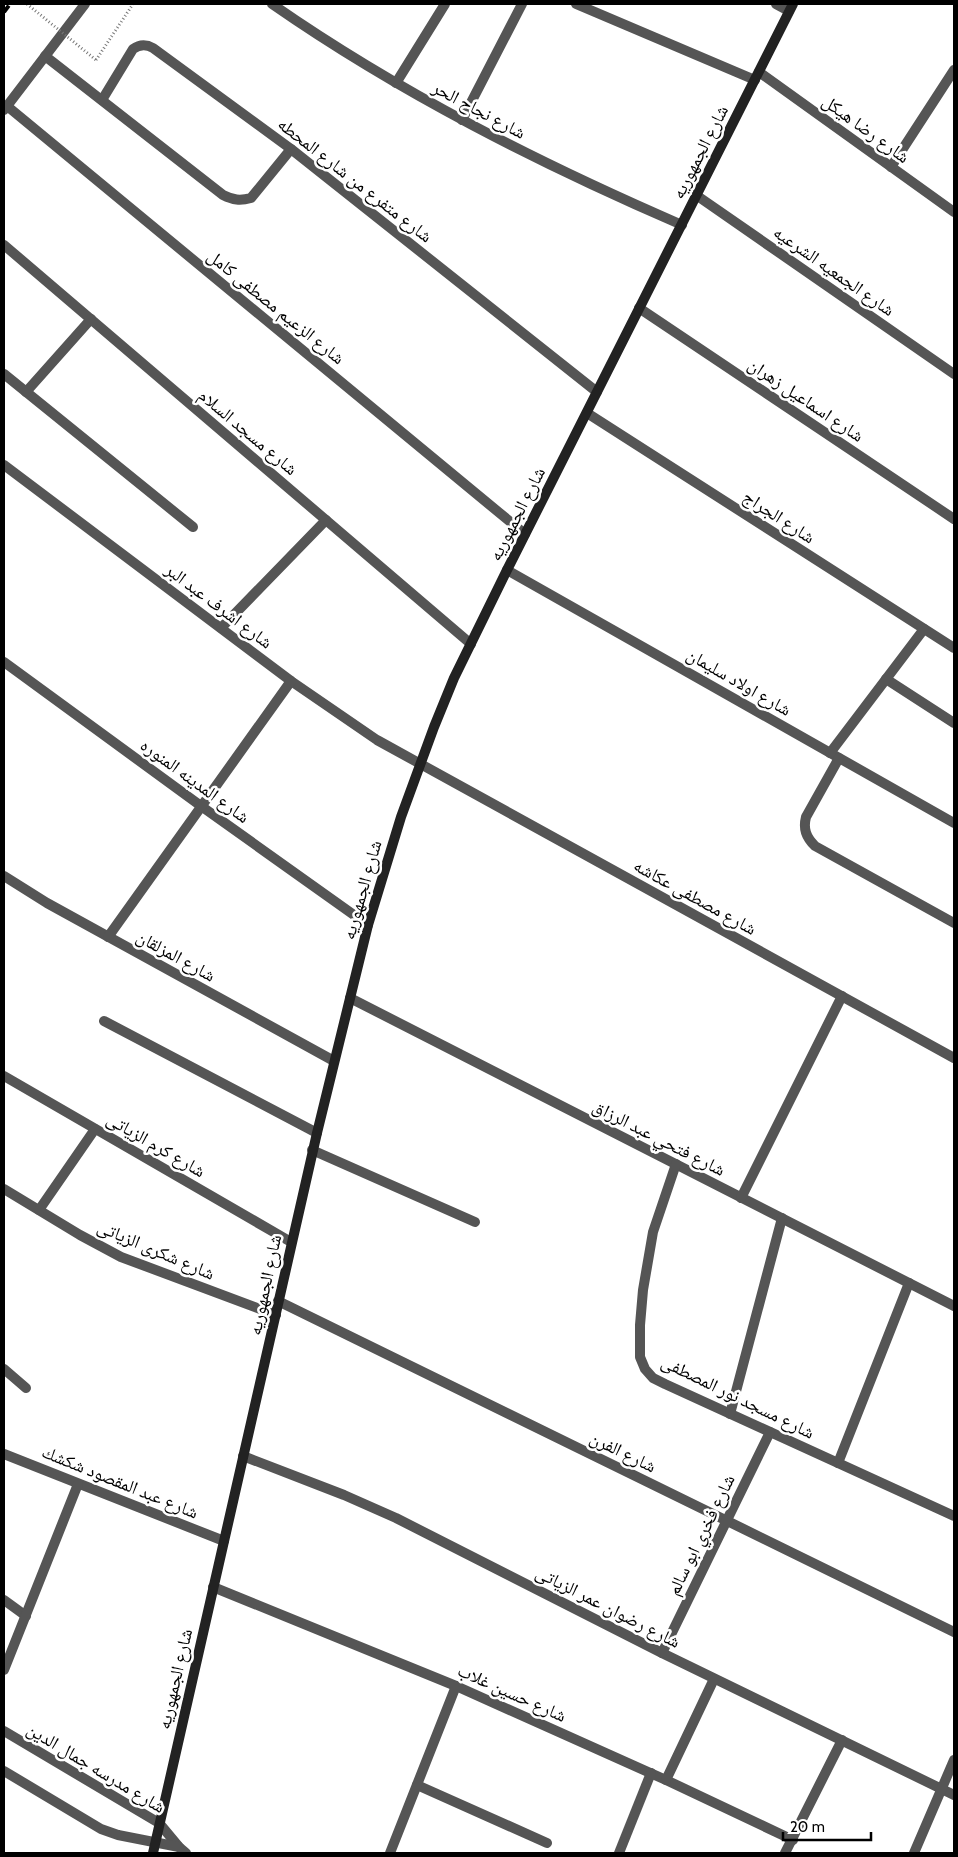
<svg xmlns="http://www.w3.org/2000/svg" width="958" height="1857" viewBox="0 0 958 1857" font-family="Cabin,'Noto Naskh Arabic',sans-serif">
<style>
.lines{fill:none;stroke-linecap:round;stroke-linejoin:round}
.path{stroke:#777;stroke-width:3;stroke-dasharray:1 2.5;stroke-linecap:butt}
.street{stroke:#555;stroke-width:10}
.secondary{stroke:#222;stroke-width:10}
.rail{stroke:#000;stroke-width:4;stroke-dasharray:8 2.5 1 2.5;stroke-linecap:butt}
.path-bridge{stroke:#777;stroke-width:3;stroke-dasharray:1 2.5;stroke-linecap:butt}
.labels{text-anchor:middle;stroke-width:5;stroke-linejoin:round;paint-order:stroke}
.street-label{font-size:18px;fill:#000;stroke:#fff}
</style>
<rect width="100%" height="100%" fill="#fff"/>
<g class="lines">
<path class="path" d="M96,60L133,4"/>
<g class="street">
<path d="M272,4C400,93 539,163 682,225"/>
<path d="M576,4L755,80"/>
<path d="M776,4L789,11"/>
<path d="M45,56L223,195C233,200 240,201 251,198L291,149"/>
<path d="M759,72L954,212"/>
<path d="M396,83L445,4"/>
<path d="M102,100L133,49C140,44 146,44 153,48L291,149L597,392"/>
<path d="M7,106L525,534"/>
<path d="M4,110L85,4"/>
<path d="M462,120L522,4"/>
<path d="M891,167L954,70"/>
<path d="M696,195L954,374"/>
<path d="M4,245L471,644"/>
<path d="M639,308L954,519"/>
<path d="M4,374L193,527"/>
<path d="M26,392L91,319"/>
<path d="M587,413L954,648"/>
<path d="M4,465L291,681L377,740L954,1058"/>
<path d="M507,570L954,823"/>
<path d="M221,628L326,520"/>
<path d="M4,662L201,806L368,925"/>
<path d="M886,679L954,723"/>
<path d="M830,753L924,629"/>
<path d="M839,758L806,817C803,829 806,837 815,846L954,923"/>
<path d="M4,876L47,903L334,1061"/>
<path d="M108,937L291,681"/>
<path d="M350,998L954,1306"/>
<path d="M104,1021L317,1133"/>
<path d="M4,1076L291,1242"/>
<path d="M312,1150L475,1222"/>
<path d="M676,1164L653,1232L643,1290L640,1325V1357L645,1369L653,1378L665,1384L954,1516"/>
<path d="M4,1189L80,1235L121,1257L276,1315"/>
<path d="M741,1198L842,996"/>
<path d="M39,1210L95,1129"/>
<path d="M278,1301L954,1632"/>
<path d="M4,1369L26,1388"/>
<path d="M730,1414L782,1218"/>
<path d="M4,1454L224,1541"/>
<path d="M243,1456L344,1495L396,1518L662,1653L954,1795"/>
<path d="M838,1463L909,1283"/>
<path d="M213,1587L456,1686L666,1780L793,1840"/>
<path d="M4,1600L26,1616"/>
<path d="M662,1653L770,1432"/>
<path d="M4,1670L78,1484"/>
<path d="M4,1731L159,1823L179,1847L186,1853"/>
<path d="M4,1771L101,1829L118,1835L179,1847"/>
<path d="M666,1780L714,1679"/>
<path d="M417,1785L547,1843"/>
<path d="M390,1853L456,1686"/>
<path d="M619,1853L651,1773"/>
<path d="M785,1853L842,1740"/>
<path d="M914,1853L954,1760"/>
</g>
<path class="secondary" d="M153,1853L317,1133L368,925L401,817L434,727L454,678L507,570L793,4"/>
<path class="rail" d="M4,12L10,4"/>
<path class="path-bridge" d="M27,4L96,60"/>
</g>
<g class="labels">
<g class="street-label">
<text transform="translate(479 110) rotate(28)" y="6">شارع نجاح الحر</text>
<text transform="translate(866 129) rotate(36)" y="6">شارع رضا هيكل</text>
<text transform="translate(700 152) rotate(-63)" y="6">شارع الجمهوريه</text>
<text transform="translate(355 180) rotate(38)" y="6">شارع متفرع من شارع المحطه</text>
<text transform="translate(834 271) rotate(35)" y="6">شارع الجمعيه الشرعيه</text>
<text transform="translate(276 307) rotate(39)" y="6">شارع الزعيم مصطفى كامل</text>
<text transform="translate(806 400) rotate(34)" y="6">شارع اسماعيل زهران</text>
<text transform="translate(248 432) rotate(40)" y="6">شارع مسجد السلام</text>
<text transform="translate(517 514) rotate(-63)" y="6">شارع الجمهوريه</text>
<text transform="translate(779 517) rotate(33)" y="6">شارع الجراج</text>
<text transform="translate(219 606) rotate(37)" y="6">شارع اشرف عبد البر</text>
<text transform="translate(739 682) rotate(30)" y="6">شارع اولاد سليمان</text>
<text transform="translate(195 781) rotate(36)" y="6">شارع المدينه المنوره</text>
<text transform="translate(362 890) rotate(-74)" y="6">شارع الجمهوريه</text>
<text transform="translate(695 897) rotate(29)" y="6">شارع مصطفى عكاشه</text>
<text transform="translate(176 956) rotate(29)" y="6">شارع المزلقان</text>
<text transform="translate(659 1138) rotate(27)" y="6">شارع فتحي عبد الرزاق</text>
<text transform="translate(156 1145) rotate(30)" y="6">شارع كرم الزياتى</text>
<text transform="translate(156 1250) rotate(23)" y="6">شارع شكرى الزياتى</text>
<text transform="translate(265 1285) rotate(-78)" y="6">شارع الجمهوريه</text>
<text transform="translate(738 1397) rotate(26)" y="6">شارع مسجد نور المصطفى</text>
<text transform="translate(623 1452) rotate(26)" y="6">شارع الفرن</text>
<text transform="translate(120 1482) rotate(22)" y="6">شارع عبد المقصود شكشك</text>
<text transform="translate(701 1535) rotate(-64)" y="6">شارع فخري ابو سالم</text>
<text transform="translate(608 1607) rotate(27)" y="6">شارع رضوان عمر الزياتى</text>
<text transform="translate(175 1679) rotate(-77)" y="6">شارع الجمهوريه</text>
<text transform="translate(512 1693) rotate(24)" y="6">شارع حسين غلاب</text>
<text transform="translate(96 1768) rotate(31)" y="6">شارع مدرسه جمال الدين</text>
</g>
</g>
<rect width="958" height="1857" fill="none" stroke="#000000" stroke-width="10"/>
<path d="M783 1832v8h88v-8" fill="none" stroke="#000000" stroke-width="2.5"/>
<text x="790" y="1832" font-size="15" fill="#000000" stroke="#ffffff" stroke-width="4" paint-order="stroke">20 m</text>
</svg>
